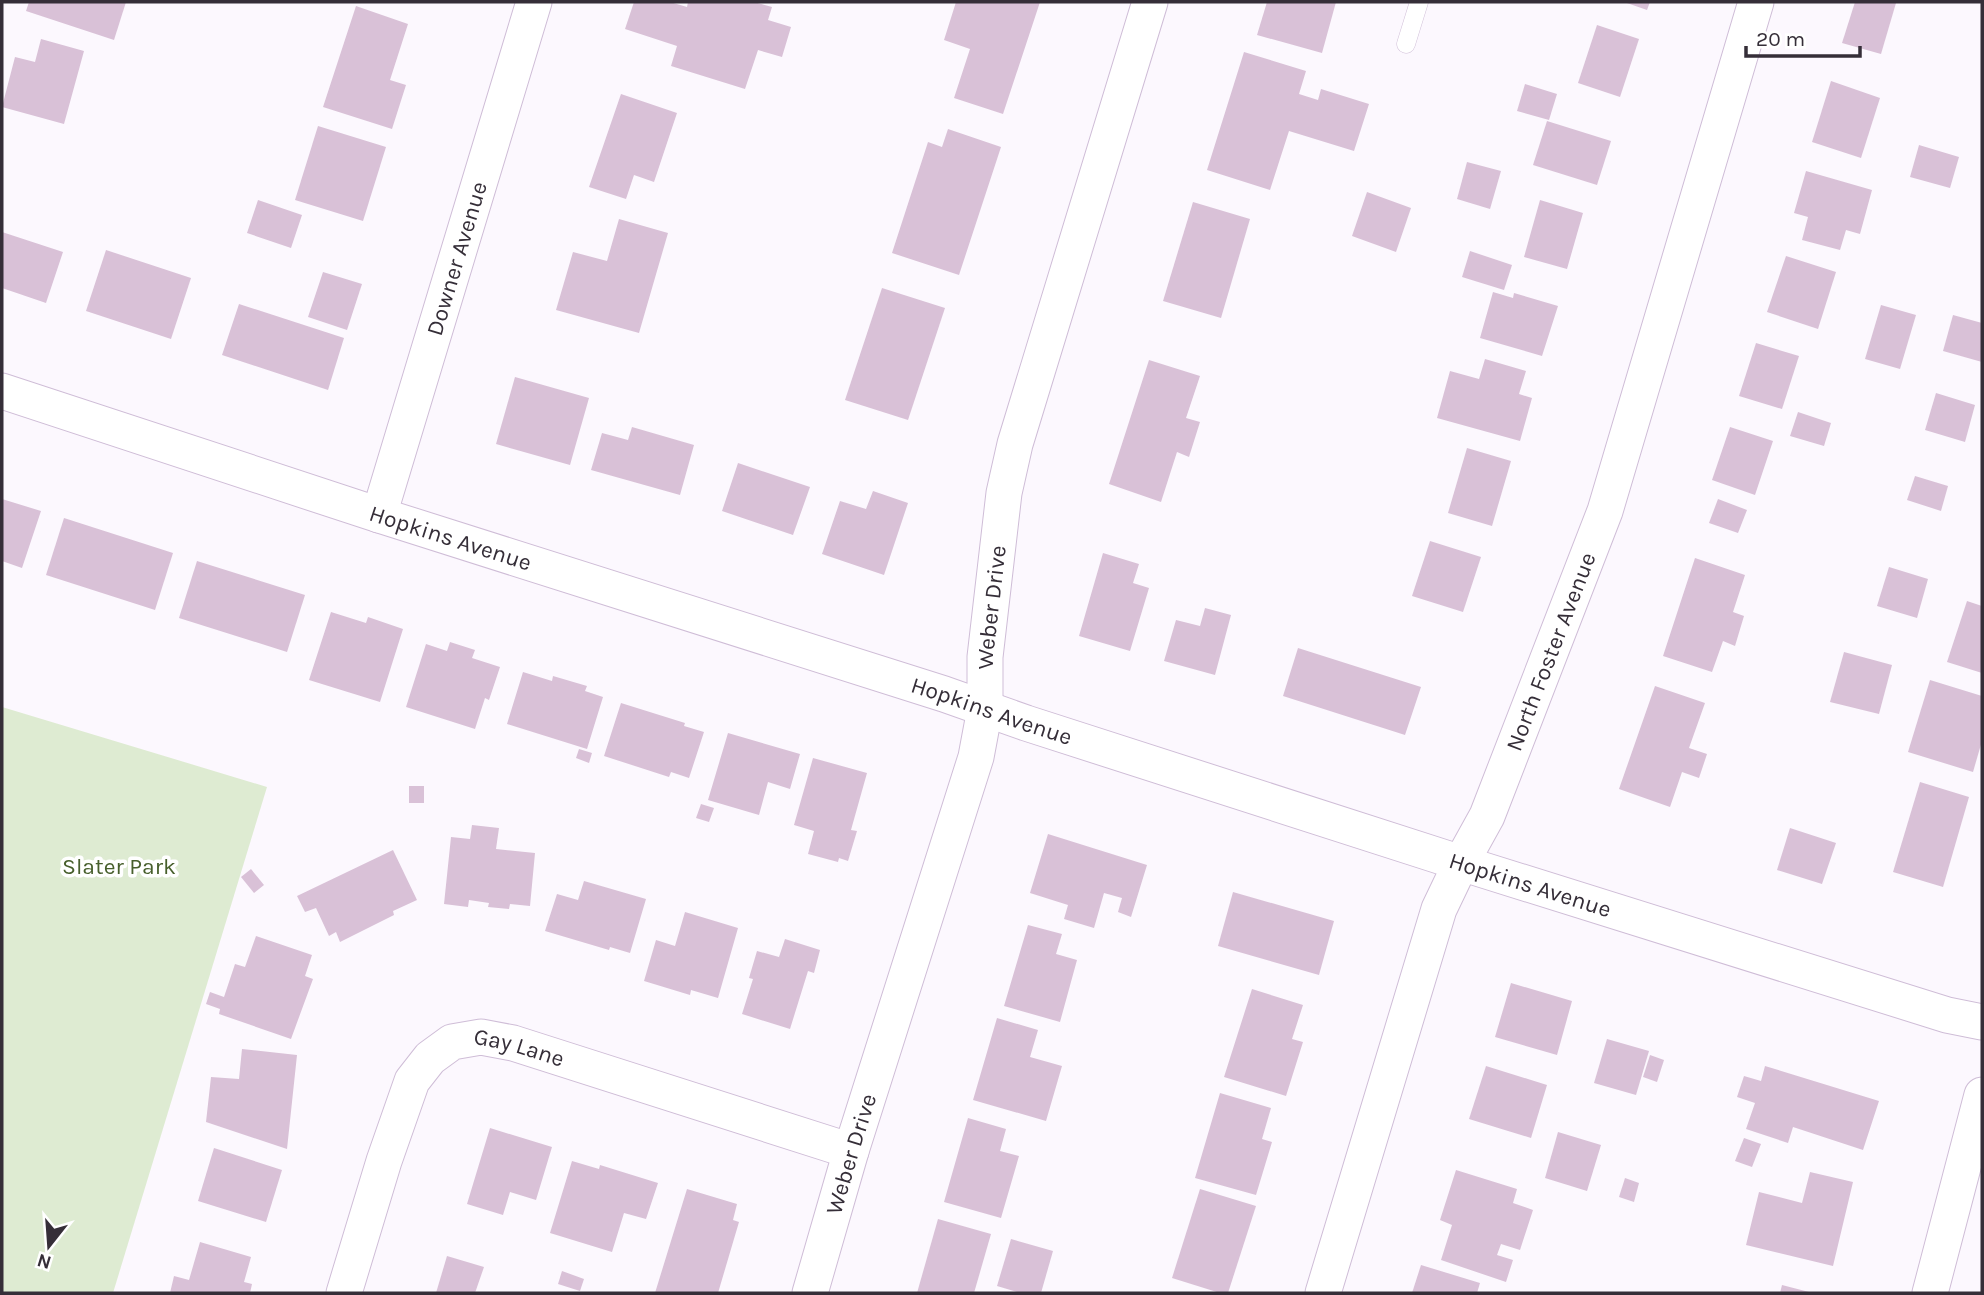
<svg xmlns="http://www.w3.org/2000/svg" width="1984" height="1295" viewBox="0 0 1984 1295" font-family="Karla,sans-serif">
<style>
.green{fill:#deebd2}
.building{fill:#d9c1d7}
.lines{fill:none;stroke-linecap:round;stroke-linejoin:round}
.service-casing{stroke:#cfbdd7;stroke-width:19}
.minor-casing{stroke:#cfbdd7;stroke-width:37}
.service{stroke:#fff;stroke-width:18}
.minor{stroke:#fff;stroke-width:35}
.labels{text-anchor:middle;stroke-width:7;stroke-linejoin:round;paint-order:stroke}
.street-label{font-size:23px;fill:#352e38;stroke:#fff}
.park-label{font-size:23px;fill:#475f2c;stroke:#fff}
</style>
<rect width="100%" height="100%" fill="#fcf8fe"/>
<path class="green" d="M2,707L267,787L113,1293H2Z"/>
<g class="building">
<path d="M29,2H126L114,40L26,11Z"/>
<path d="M634,2H670L687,7L688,2H754L772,7L768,20L791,27L782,57L758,50L745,89L671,66L677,46L625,29Z"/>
<path d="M956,2H1040L1003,114L954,98L970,49L944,40Z"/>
<path d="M1267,2H1336L1322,53L1257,35Z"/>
<path d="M1624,2H1650L1647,10Z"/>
<path d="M1855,2L1896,3L1881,54L1842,43Z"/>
<path d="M356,6L408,24L390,80L406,85L392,129L323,107Z"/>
<path d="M1597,25L1639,39L1620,97L1578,83Z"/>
<path d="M41,39L84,51L64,124L2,107L15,57L35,62Z"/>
<path d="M1244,52L1306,71L1299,94L1318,100L1321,89L1369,104L1354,151L1289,131L1270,190L1207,170Z"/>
<path d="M1831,81L1880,98L1861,158L1812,142Z"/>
<path d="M1525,84L1557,94L1549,120L1517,111Z"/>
<path d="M621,94L677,113L654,182L634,175L626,199L589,187Z"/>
<path d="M1547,121L1611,141L1597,185L1533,165Z"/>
<path d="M318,126L386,147L363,221L295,200Z"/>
<path d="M948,129L1001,147L959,275L892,253L928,142L942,147Z"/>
<path d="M1919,145L1959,157L1950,188L1910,177Z"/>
<path d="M1467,162L1501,171L1490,209L1457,199Z"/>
<path d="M1806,171L1872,190L1860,234L1846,230L1840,250L1802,240L1808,217L1794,213Z"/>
<path d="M1367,192L1411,208L1396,252L1352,236Z"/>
<path d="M258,200L302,215L291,248L247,233Z"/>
<path d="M1540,200L1583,213L1567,269L1524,257Z"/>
<path d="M1193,202L1250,219L1221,318L1163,301Z"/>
<path d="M619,219L668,233L639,333L556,310L573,252L607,261Z"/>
<path d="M2,232L63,252L46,303L2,288Z"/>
<path d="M106,250L191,278L171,339L86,311Z"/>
<path d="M1470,251L1512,265L1504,290L1462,277Z"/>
<path d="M1786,256L1836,272L1818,329L1767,312Z"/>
<path d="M323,272L362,284L347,330L308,317Z"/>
<path d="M882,288L945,308L908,420L845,400Z"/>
<path d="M1493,292L1513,298L1514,293L1558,306L1542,356L1480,338Z"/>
<path d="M239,304L344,338L328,390L222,355Z"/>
<path d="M1881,305L1916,315L1900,369L1865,359Z"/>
<path d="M1953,315L1982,323V362L1943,351Z"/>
<path d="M1756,343L1799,356L1782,409L1739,396Z"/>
<path d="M1485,359L1526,371L1519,394L1532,398L1520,441L1437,418L1450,371L1479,379Z"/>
<path d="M1149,360L1200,376L1186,418L1200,422L1189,457L1177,452L1161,502L1109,484Z"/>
<path d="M515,377L589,398L570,465L496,444Z"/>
<path d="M1936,393L1975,405L1965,442L1925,430Z"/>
<path d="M1798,412L1831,423L1824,446L1790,436Z"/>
<path d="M632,427L694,445L680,495L591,470L602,433L628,440Z"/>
<path d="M1730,427L1773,441L1755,495L1712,480Z"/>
<path d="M1467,448L1511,461L1492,526L1448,513Z"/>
<path d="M738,463L810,487L793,535L722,511Z"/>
<path d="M1915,476L1948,486L1941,511L1907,500Z"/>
<path d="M873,491L908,503L884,575L822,554L840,501L866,509Z"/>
<path d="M2,499L41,511L22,568L2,561Z"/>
<path d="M1718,499L1747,510L1738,533L1709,523Z"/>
<path d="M64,518L173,553L155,610L46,575Z"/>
<path d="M1430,541L1481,557L1463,612L1412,596Z"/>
<path d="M1103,553L1139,564L1133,583L1149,588L1130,651L1079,636Z"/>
<path d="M1695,558L1745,575L1733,612L1744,616L1735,646L1723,641L1712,672L1663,656Z"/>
<path d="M197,561L305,595L287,652L179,618Z"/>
<path d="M1889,567L1928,579L1917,618L1877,606Z"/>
<path d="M1967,601L1982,606V673L1947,662Z"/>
<path d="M1205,608L1231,615L1215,675L1164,661L1176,620L1200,626Z"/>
<path d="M331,612L366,623L368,617L403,629L380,702L309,680Z"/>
<path d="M450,642L475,650L472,658L500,667L489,700L485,698L475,729L406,707L426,644L447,651Z"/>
<path d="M1298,648L1421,687L1405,735L1283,696Z"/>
<path d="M1844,652L1892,665L1879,714L1830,702Z"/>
<path d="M523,672L552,681L553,676L587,686L585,691L603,697L587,749L507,724Z"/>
<path d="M1930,680L1982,696V741L1973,772L1908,752Z"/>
<path d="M1655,686L1705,703L1689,748L1707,754L1699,778L1682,772L1670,807L1619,789Z"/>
<path d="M621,703L685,723L684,726L704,732L689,778L671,772L669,777L604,756Z"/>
<path d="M728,733L800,754L790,789L768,782L759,815L708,800Z"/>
<path d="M579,749L592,753L589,763L576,758Z"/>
<path d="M813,758L867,773L851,830L857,831L848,861L839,858L838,862L808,854L814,831L794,825Z"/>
<path d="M1920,782L1969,797L1943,887L1893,872Z"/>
<rect x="409" y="786" width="15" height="17"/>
<path d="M701,804L714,808L709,822L696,818Z"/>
<path d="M472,825L499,828L496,849L535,853L530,906L510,904L509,909L488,907L489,903L469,900L468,907L444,904L451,837L470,839Z"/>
<path d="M1790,828L1836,843L1822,884L1777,870Z"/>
<path d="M1048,834L1147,865L1131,917L1118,912L1122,898L1104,893L1094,928L1064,919L1068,905L1030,893Z"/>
<path d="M393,850L417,900L393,911L394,915L340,942L336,932L329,936L316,908L305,912L297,896Z"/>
<path d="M251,869L264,885L254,893L241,877Z"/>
<path d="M584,881L646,899L630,953L610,947L609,950L545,931L557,894L578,900Z"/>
<path d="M1233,892L1334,921L1319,975L1218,946Z"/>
<path d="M685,912L738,928L718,998L691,990L690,995L644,981L656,940L675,946Z"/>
<path d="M1028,925L1062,934L1056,954L1077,960L1060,1022L1004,1006Z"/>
<path d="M256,936L312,955L305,976L313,979L291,1039L219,1014L220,1009L206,1004L210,992L224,997L235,964L245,967Z"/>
<path d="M785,939L820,950L814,973L808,971L790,1029L742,1014L753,979L749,978L757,951L779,957Z"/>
<path d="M1511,983L1572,1001L1557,1055L1495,1037Z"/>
<path d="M1252,989L1303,1005L1292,1039L1303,1042L1286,1096L1224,1077Z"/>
<path d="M997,1018L1038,1030L1030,1057L1062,1066L1046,1121L973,1100Z"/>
<path d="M1607,1039L1649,1051L1636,1095L1594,1083Z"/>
<path d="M242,1049L297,1055L287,1149L206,1122L211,1077L239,1079Z"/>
<path d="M1650,1055L1664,1060L1657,1082L1643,1077Z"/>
<path d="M1486,1066L1547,1085L1531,1138L1469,1119Z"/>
<path d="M1765,1066L1879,1101L1863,1150L1793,1127L1788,1143L1746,1129L1755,1103L1737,1097L1744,1076L1761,1081Z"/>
<path d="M1220,1093L1271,1108L1262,1139L1272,1142L1256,1195L1195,1178Z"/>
<path d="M968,1118L1006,1129L1000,1151L1019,1156L1001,1218L944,1202Z"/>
<path d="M490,1128L552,1147L536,1200L510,1192L503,1215L467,1204Z"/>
<path d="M1558,1132L1601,1145L1587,1191L1545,1178Z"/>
<path d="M1744,1138L1761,1144L1752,1167L1735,1161Z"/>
<path d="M214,1148L282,1170L266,1222L198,1201Z"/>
<path d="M572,1161L599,1169L600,1165L658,1183L646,1219L624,1213L612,1252L550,1233Z"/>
<path d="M1456,1170L1517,1189L1513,1203L1533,1210L1520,1250L1501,1244L1497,1255L1513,1260L1506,1282L1441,1260L1452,1225L1440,1220Z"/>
<path d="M1810,1172L1853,1182L1833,1266L1746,1245L1759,1192L1802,1203Z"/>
<path d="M1625,1178L1639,1183L1634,1202L1619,1197Z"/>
<path d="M687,1189L737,1204L733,1220L739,1222L718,1293H655Z"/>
<path d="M1200,1189L1256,1206L1228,1293H1220L1172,1278Z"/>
<path d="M938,1219L991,1234L974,1293H917Z"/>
<path d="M1011,1239L1053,1251L1041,1293H1021L997,1286Z"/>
<path d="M200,1242L251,1257L244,1282L252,1284L250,1293H170L174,1276L189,1280Z"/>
<path d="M447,1256L484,1267L475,1293H436Z"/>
<path d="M1421,1265L1480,1283L1477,1293H1412Z"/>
<path d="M562,1271L584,1279L580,1291L558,1284Z"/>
<path d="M1782,1285L1809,1292V1293H1780Z"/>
</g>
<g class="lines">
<g class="service-casing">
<path id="service" d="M1406,44L1419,2"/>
</g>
<g class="minor-casing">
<g id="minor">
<path id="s1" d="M2,391L379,515L944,694L1026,723L1461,863L1947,1015L1982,1022"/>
<path id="s2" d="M379,515L534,2"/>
<path id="s3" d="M344,1293L384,1161L412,1081L430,1058L452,1042L481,1037L513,1043L851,1151"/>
<path id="s4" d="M810,1293L851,1151L976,757L985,709V657L1004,493L1015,444L1150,2"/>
<path id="s5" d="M1323,1293L1439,909L1461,863L1487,816L1605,511L1756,2"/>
<path d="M1930,1293L1982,1095"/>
</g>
</g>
<use href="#service" class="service"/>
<use href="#minor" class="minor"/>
</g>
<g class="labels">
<g class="street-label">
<text dy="8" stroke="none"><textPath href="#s2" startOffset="268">Downer Avenue</textPath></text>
<text dy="8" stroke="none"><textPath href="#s1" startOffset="472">Hopkins Avenue</textPath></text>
<text dy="8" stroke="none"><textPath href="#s4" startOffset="712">Weber Drive</textPath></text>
<text dy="8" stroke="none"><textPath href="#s5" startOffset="682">North Foster Avenue</textPath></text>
<text dy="8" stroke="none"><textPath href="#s1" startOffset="1040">Hopkins Avenue</textPath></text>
<text dy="8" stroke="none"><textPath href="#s1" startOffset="1606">Hopkins Avenue</textPath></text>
<text dy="8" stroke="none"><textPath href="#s3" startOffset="348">Gay Lane</textPath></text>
<text dy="8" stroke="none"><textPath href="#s4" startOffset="145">Weber Drive</textPath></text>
</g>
<g class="park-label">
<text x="119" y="874">Slater Park</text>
</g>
</g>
<rect width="1984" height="1295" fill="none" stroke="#352e38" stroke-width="7"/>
<g transform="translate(49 1246) rotate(197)" stroke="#ffffff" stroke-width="5" paint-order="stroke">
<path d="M0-5L12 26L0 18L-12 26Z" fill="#352e38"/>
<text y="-10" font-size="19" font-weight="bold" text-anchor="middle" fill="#352e38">N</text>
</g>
<path d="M1746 46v10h114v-10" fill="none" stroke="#352e38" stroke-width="3.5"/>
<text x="1756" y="46" font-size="21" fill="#352e38" stroke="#ffffff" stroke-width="5" paint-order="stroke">20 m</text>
</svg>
